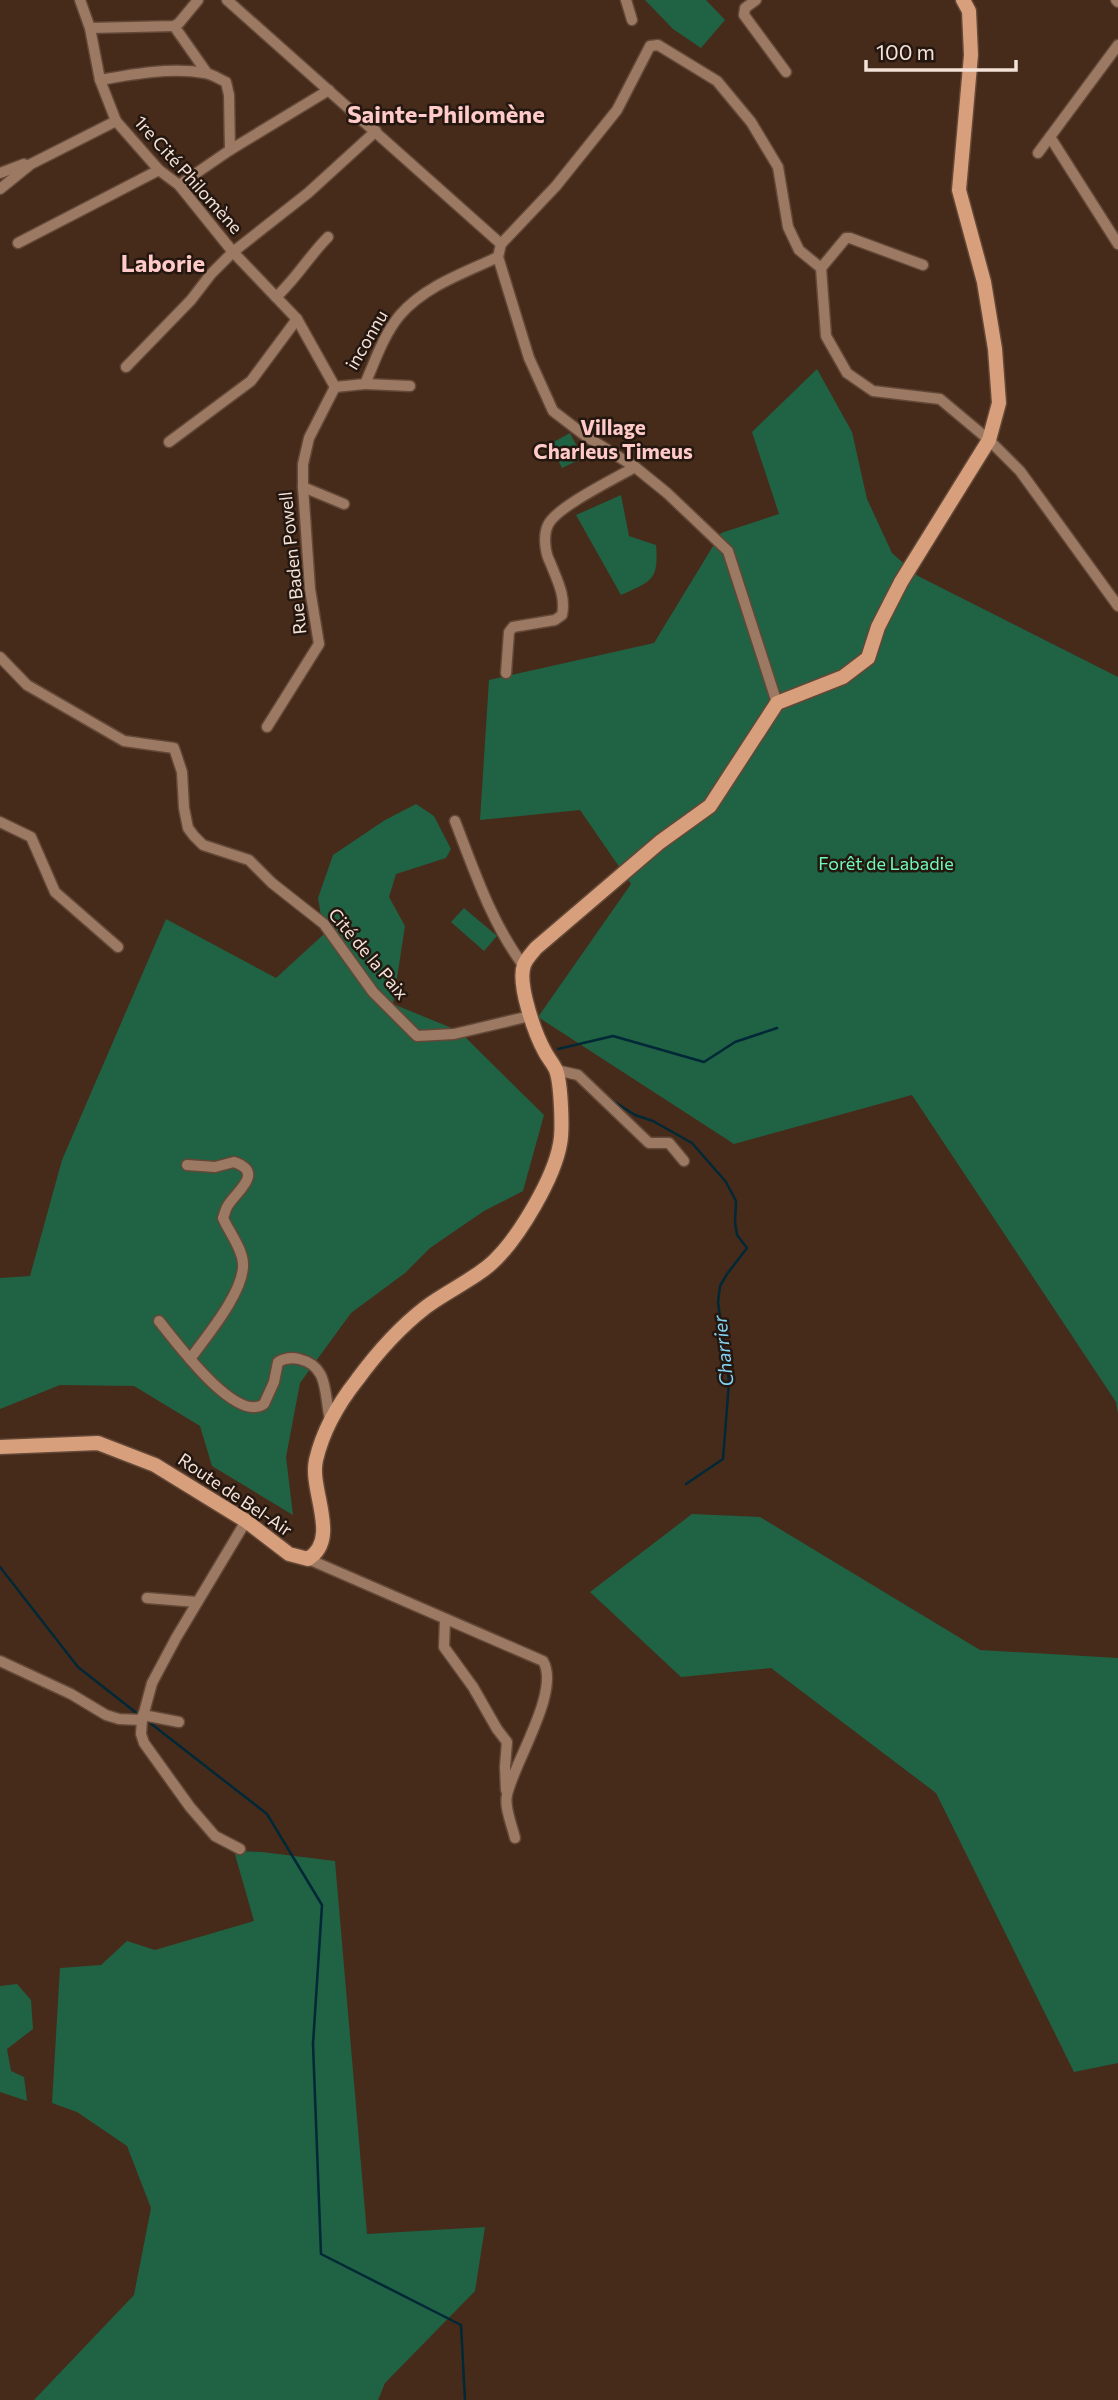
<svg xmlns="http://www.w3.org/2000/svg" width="1118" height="2400" viewBox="0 0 1118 2400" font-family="Commissioner,sans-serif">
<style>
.green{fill:#1f6244}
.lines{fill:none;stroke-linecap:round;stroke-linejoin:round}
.stream{stroke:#012836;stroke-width:2.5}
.street-casing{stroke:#634838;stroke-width:13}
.secondary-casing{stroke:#634838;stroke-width:17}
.street{stroke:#9c7962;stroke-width:10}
.secondary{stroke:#d79f7b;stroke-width:14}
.labels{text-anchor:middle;stroke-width:5;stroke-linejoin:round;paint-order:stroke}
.street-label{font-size:18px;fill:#f4e2d7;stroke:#241710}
.park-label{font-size:18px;fill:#70faba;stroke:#241710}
.water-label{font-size:19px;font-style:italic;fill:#83d3f5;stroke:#241710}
.quarter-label{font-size:21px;font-weight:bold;fill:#ffcac7;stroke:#241710}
.district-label{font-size:24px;font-weight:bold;fill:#ffcac7;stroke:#241710}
</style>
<rect width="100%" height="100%" fill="#472b1a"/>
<g class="green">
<path d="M645,0H706L725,20L701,48L673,29Z"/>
<path d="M817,369L852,432L867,499L892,553L918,576L1118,677V1414L1116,1402L912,1095L734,1144L538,1017L631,884L580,810L480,820L489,680L654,643L721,533L779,514L752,432Z"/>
<path d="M570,433L583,458L562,468L550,444Z"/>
<path d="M621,495L629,536L656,545C659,581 651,581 621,595L576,515Z"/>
<path d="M416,804L434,816L451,849L446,858L396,874L389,897L405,926L393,1004L459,1031L544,1115L523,1191L484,1211L430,1248L405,1273L351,1313L300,1383L286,1457L293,1515L212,1466L200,1426L134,1386L60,1385L0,1409V1278L30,1276L62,1160L166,919L276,978L324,934L318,898L333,855L385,820Z"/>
<path d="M464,908L497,936L484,951L451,922Z"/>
<path d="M692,1514L760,1517L980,1650L1118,1658V2063L1074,2072L936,1793L771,1668L681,1677L590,1592Z"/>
<path d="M234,1851L262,1852L335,1861L367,2234L485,2227L475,2291L385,2383L378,2400H34L134,2295L151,2208L127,2146L77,2112L52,2103L60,1968L101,1965L127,1941L155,1950L254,1921Z"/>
<path d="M17,1984L31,2000L33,2029L7,2049L11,2071L24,2077L27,2101L0,2092V1986Z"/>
</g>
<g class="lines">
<g class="stream">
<path d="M558,1049L613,1036L704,1062L735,1042L777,1028"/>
<path d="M610,1099L635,1115L653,1121L692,1143L726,1182L736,1201L735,1222L737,1235L747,1248L727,1274L720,1286L718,1302L729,1382L723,1459L686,1484"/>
<path d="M0,1567L78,1667L139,1715"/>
<path d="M145,1719L267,1814L322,1905L313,2044L321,2254L461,2325L465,2400"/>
</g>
<g class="street-casing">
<g id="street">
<path d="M80,0L90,28L100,80L116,121L159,170L179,185L233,252L297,319L335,387"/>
<path d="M227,0L501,244"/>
<path d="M626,0L632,20"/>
<path d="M756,0L745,8L744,15L786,72"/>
<path d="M1116,0L1118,2"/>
<path d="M174,26L207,73"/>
<path d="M90,28L174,26L179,23L198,0"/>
<path d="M100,80C133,74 171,67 205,73C212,74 219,79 226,82L229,95L230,150"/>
<path d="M1050,137L1118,244"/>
<path d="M1038,153L1118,45"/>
<path d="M0,173L24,164"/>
<path d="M179,185L230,150L329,90"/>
<path d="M0,189L31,164L116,121"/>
<path d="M18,243L159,170"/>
<path d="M821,268L846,238H850L923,265"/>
<path d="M276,297C296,279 309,256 328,237"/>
<path d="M126,367L191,300L211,274L233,252L308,193L376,131"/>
<path d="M365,384L410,386"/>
<path d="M335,387L365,384C375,361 384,334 400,315C425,286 464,273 498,257"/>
<path d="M169,442L251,381L297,319"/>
<path d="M303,487L344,504"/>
<path d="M0,657L27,685L124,741L174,748L182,772L184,808L188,828L194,836L203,845L249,860L272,883L324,924L373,992L417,1036L454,1034L530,1016"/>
<path d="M506,673L509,632L513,627L555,620L562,615C566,596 557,580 550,562C545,553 543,535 548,525C556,507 616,478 635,467"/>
<path d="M777,703L728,551L667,493L635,467L587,437L553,411L529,358L498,257L501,244L556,186L617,110L650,46L658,45L717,81L751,122L778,167L788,227L799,250L821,268L826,336L847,373L873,391L940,399L989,440L1020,471L1118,606"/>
<path d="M267,727L319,644L310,589L303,487V464L309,438L335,387"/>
<path d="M455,821C474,870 491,922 523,965"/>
<path d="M0,822L31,837L55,892L118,947"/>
<path d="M556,1070L578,1075L649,1143H669L684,1161"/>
<path d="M187,1165L215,1167L234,1162C266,1173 235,1192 227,1207C226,1208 224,1216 223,1218C229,1232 242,1248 243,1263C245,1291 206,1337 190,1359"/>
<path d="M159,1321C176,1342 236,1424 264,1404L274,1382L278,1362C285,1358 291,1357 299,1359C329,1366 324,1393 330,1420"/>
<path d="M308,1559L543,1661C561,1691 514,1762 507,1795C504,1807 512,1825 515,1838"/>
<path d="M147,1598L197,1602"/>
<path d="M445,1620L444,1647L473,1687L497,1729L507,1742L505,1767L506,1790"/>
<path d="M0,1661L71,1694L106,1715L119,1719L142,1720"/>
<path d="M143,1715L179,1722"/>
<path d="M240,1849L215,1836L190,1807L144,1743L141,1734L142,1720L152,1683L176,1638L246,1521"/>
</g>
</g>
<g class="secondary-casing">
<path id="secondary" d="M0,1447L98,1443L155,1465L246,1521L289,1554L308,1559C341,1539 309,1490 316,1460C323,1430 338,1404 357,1380C376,1354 400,1327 426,1307C447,1291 479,1277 496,1259C520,1235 554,1178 560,1144C563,1130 561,1083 556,1070C553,1063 548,1058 545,1052C535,1034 517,984 524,965C526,959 532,953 536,948L660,842L710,806L777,703L843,677L868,658L878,627L901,582L989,440L999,403L995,349L984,282L959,190L971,55L969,11L963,0"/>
</g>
<use href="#street" class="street"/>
<use href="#secondary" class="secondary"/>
</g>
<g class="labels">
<g class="street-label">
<text transform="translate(188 175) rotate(48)" y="6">1re Cité Philomène</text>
<text transform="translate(367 340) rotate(-60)" y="6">inconnu</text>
<text transform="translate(293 563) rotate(-96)" y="6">Rue Baden Powell</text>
<text transform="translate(368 954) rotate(50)" y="6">Cité de la Paix</text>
<text transform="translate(235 1495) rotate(34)" y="6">Route de Bel-Air</text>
</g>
<g class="park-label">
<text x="886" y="870">Forêt de Labadie</text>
</g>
<g class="water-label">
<text transform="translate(723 1351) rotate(-96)" y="7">Charrier</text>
</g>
<g class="quarter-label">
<text x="613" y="435">Village<tspan x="613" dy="24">Charleus Timeus</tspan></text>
</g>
<g class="district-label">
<text x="446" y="123">Sainte-Philomène</text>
<text x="163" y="272">Laborie</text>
</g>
</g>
<path d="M866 60v10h150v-10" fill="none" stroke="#f4e2d7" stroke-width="3.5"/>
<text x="876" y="60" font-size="21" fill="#f4e2d7" stroke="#241710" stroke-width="5" paint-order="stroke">100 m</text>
</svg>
